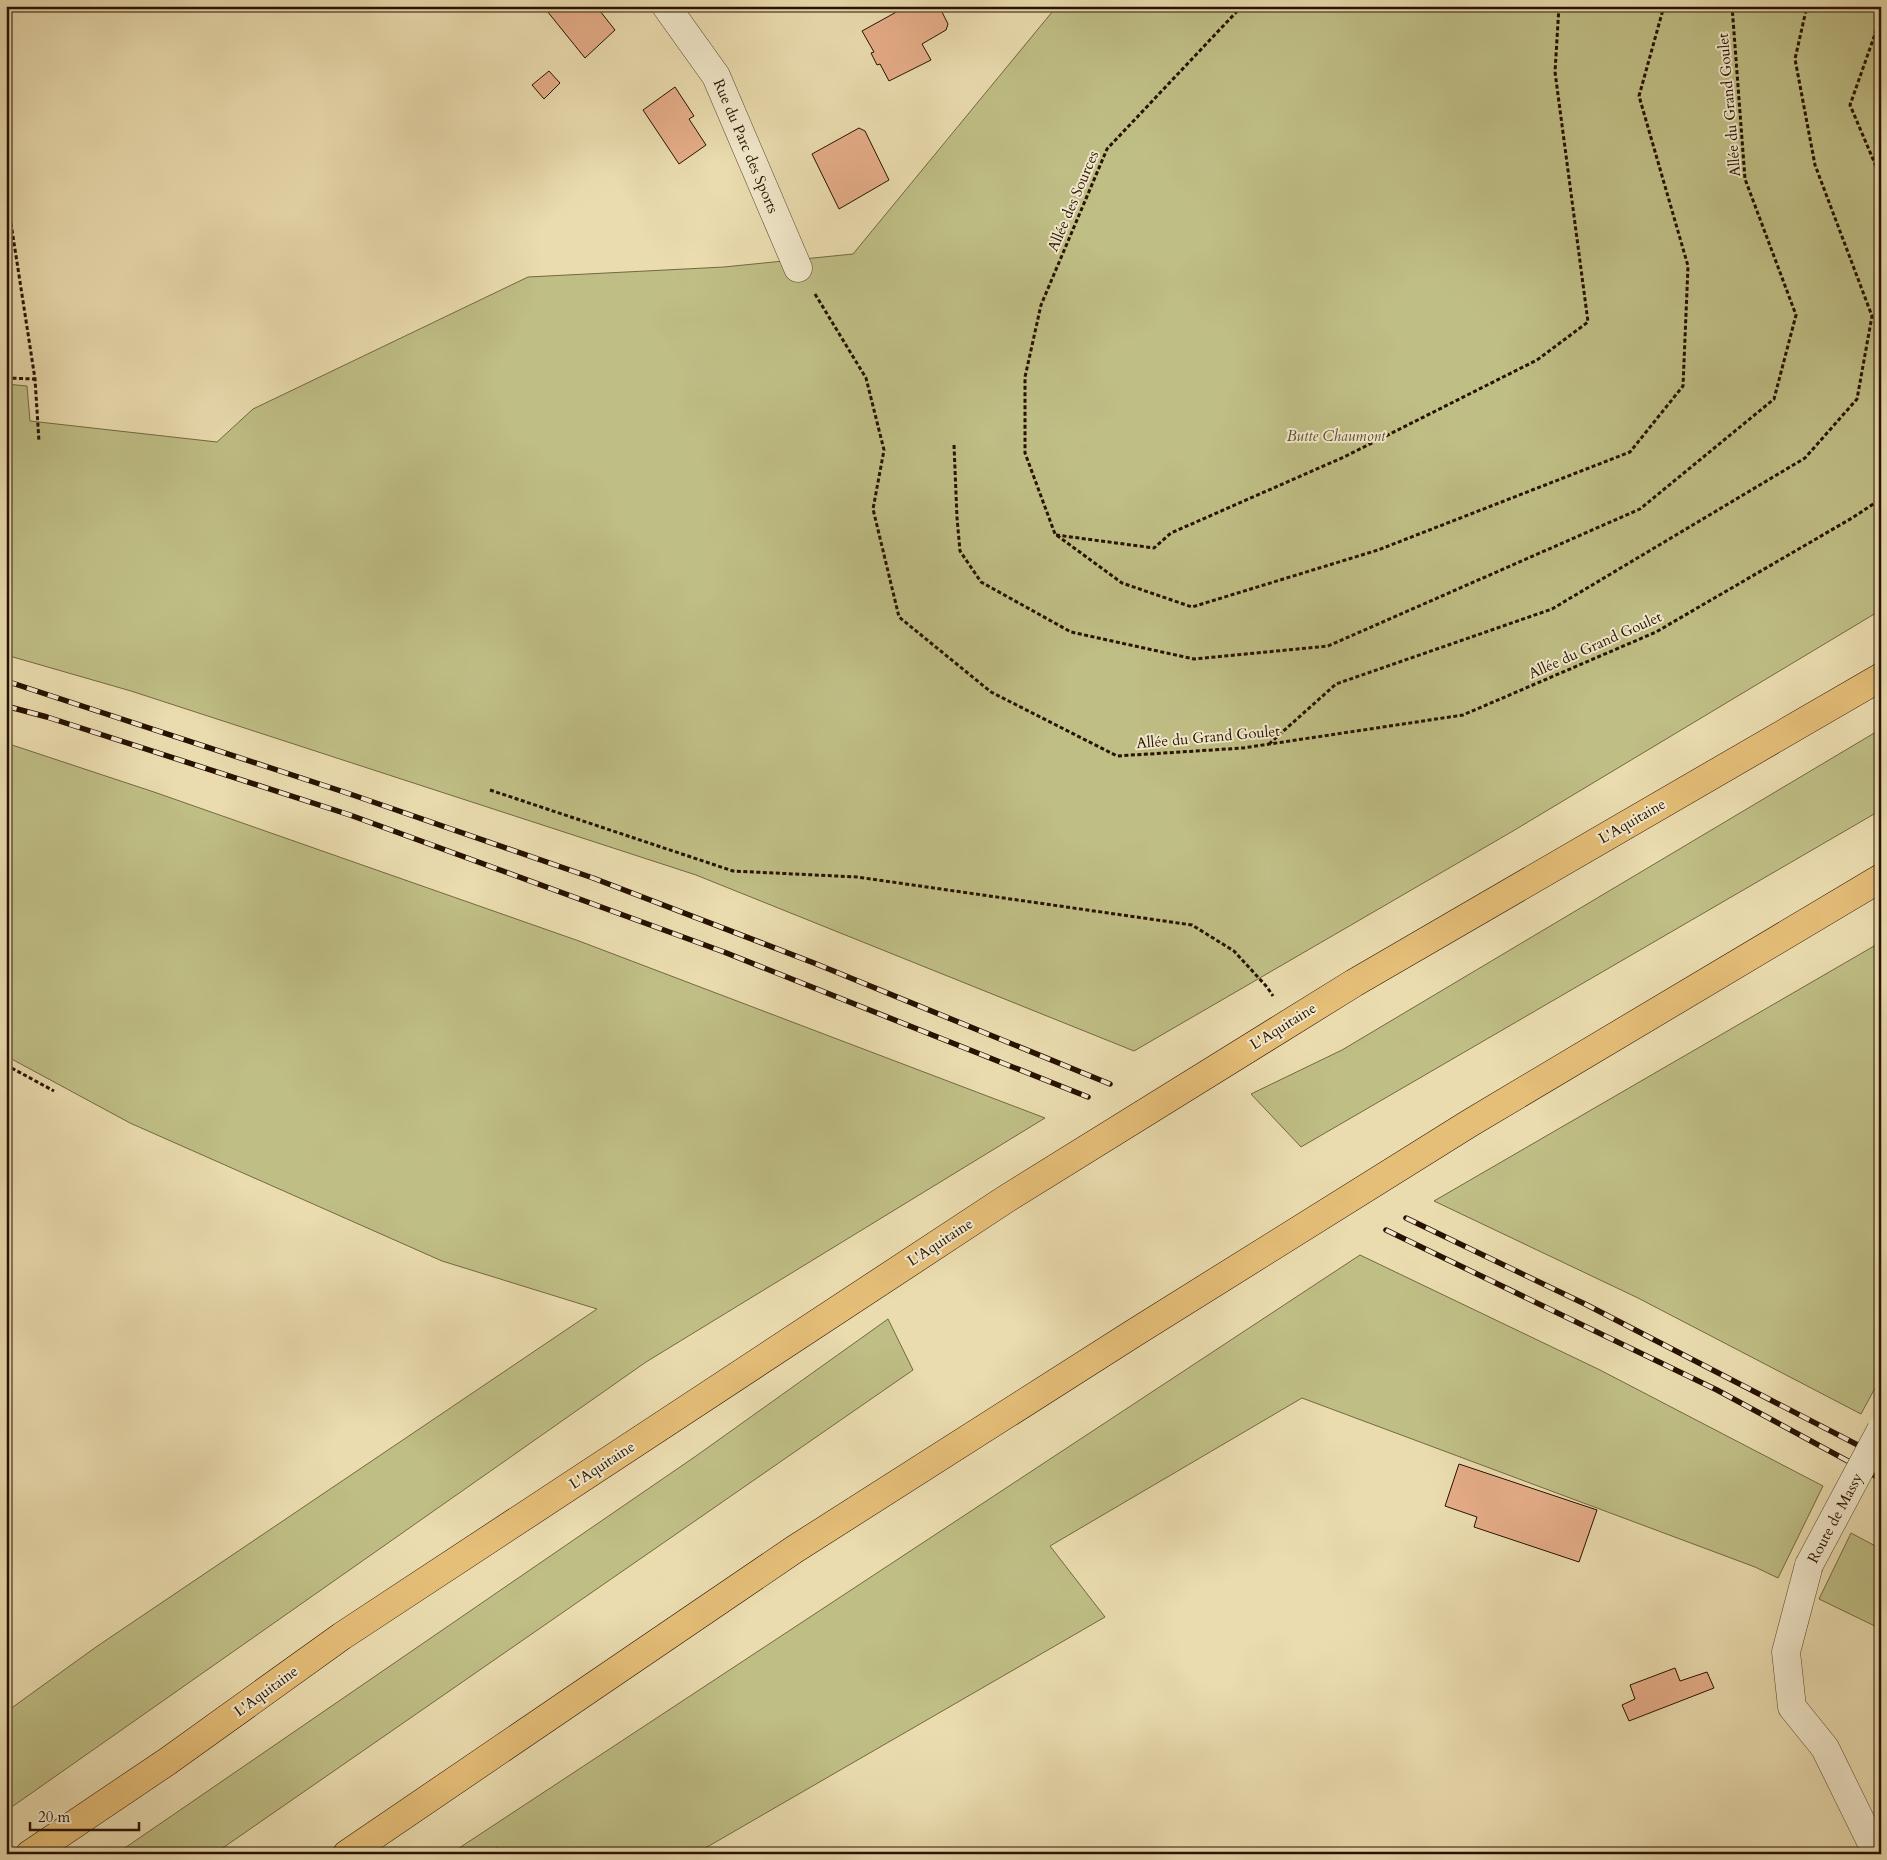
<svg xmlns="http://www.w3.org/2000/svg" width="1887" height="1860" viewBox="0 0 1887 1860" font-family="Cardo,serif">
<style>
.green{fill:#bfbe85;stroke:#736842}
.building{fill:#e5ad88;stroke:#271100}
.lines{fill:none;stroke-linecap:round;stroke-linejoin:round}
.street-casing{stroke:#58442c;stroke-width:29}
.highway-casing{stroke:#271100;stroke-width:29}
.path{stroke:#271100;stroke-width:3;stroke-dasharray:4 2.5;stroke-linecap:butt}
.street{stroke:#f1e8cb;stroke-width:28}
.highway{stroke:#e5be78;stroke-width:28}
.rail-casing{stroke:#271100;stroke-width:5.5}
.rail{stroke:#f1e8cb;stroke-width:4;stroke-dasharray:11;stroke-linecap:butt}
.street-bridge-casing{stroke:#58442c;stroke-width:29;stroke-linecap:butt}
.street-bridge{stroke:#f1e8cb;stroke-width:28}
.labels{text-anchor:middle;stroke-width:4;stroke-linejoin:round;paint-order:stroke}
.street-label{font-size:15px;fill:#271100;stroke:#f1e8cb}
.park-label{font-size:15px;font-style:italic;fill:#5c4e2f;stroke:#f1e8cb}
</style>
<rect width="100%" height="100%" fill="#eadcaf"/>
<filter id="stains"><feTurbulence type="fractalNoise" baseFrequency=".004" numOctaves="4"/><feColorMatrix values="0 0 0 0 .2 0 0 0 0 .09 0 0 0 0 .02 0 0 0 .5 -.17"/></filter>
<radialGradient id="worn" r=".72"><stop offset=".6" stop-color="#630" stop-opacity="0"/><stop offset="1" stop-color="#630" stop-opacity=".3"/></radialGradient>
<g class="green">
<path d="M1057,6H1881V610L1513,831L1134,1051L696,875L131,691L6,655V384L27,386L30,421L217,442L253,409L528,277L724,267L853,254Z"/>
<path d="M1881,729V810L1301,1147L1251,1094L1342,1050Z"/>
<path d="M6,743L154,792L579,941L1045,1118L646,1362L6,1811V1712L96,1647L597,1309L442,1261L130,1123L6,1056Z"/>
<path d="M1881,942V1377L1861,1414L1638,1298L1434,1201Z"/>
<path d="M1360,1255L1600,1370L1823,1486L1778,1578L1755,1567L1302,1398L1050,1546L1105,1617L695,1854H504L496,1847L503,1854H450Z"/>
<path d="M888,1319L913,1370L214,1854H116L696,1456Z"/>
<path d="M1851,1533L1881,1549V1629L1819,1599Z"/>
</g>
<g class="building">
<path d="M552,6H596L615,30L585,58L547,11Z"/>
<path d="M900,6H939L948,24L946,30L922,44L931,60L889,81L880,64L877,65L871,53L874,52L862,31L900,10Z"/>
<path d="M549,71L560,83L544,99L532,85Z"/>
<path d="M675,87L694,116L689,119L706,145L679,164L643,110Z"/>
<path d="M859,128L865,131L889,180L839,209L812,154Z"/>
<path d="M1459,1464L1597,1510L1579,1562L1474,1527L1477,1517L1445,1506Z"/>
<path d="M1675,1668L1680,1681L1707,1672L1714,1688L1629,1721L1622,1705L1635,1699L1630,1685Z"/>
</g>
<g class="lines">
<g class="street-casing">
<g id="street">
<path d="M666,6L716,76L798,268"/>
<path d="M1809,1565L1786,1652L1792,1707L1825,1748L1877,1854"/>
</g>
</g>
<g class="highway-casing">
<g id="highway">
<path d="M30,1854L168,1761L342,1636L1006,1199L1354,983L1881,677"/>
<path d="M347,1854L795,1549L1134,1333L1470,1123L1881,878"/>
</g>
</g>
<g class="path">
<path d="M1242,6L1107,149L1041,305L1025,377V453L1055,534L1122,583L1192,607L1378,550L1630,452L1683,386L1688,266L1639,96L1664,6"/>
<path d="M1881,17L1850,105L1881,178"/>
<path d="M6,191L35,379L39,442"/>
<path d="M815,294L866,378L884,450L873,509L899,617L991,692L1117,756L1243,748L1463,715L1656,632L1852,518L1881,499"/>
<path d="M6,378L35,379"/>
<path d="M954,445L957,518L960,551L981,582L1071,632L1194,659L1328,646L1640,509L1774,399L1796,315L1745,179L1732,6"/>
<path d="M1056,535L1154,548L1171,533L1344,457L1537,360L1588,322L1555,72L1559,6"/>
<path d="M1269,744L1336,684L1552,609L1805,458L1857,399L1872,316L1815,165L1795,59L1807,6"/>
<path d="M490,790L733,871L857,877L1192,925L1234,951L1267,987L1273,996"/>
<path d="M6,1065L54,1091"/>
</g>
<use href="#street" class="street"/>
<use href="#highway" class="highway"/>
<g class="rail-casing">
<g id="rail">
<path d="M6,681L350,794L593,878L814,963L1110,1084"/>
<path d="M6,706L47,717L350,815L724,952L1088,1097"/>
<path d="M1406,1218L1587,1305L1881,1457"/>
<path d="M1386,1230L1717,1390L1881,1479"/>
</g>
</g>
<use href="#rail" class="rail"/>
<g class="street-bridge-casing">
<path id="street-bridge" d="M1809,1565L1881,1430"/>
</g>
<use href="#street-bridge" class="street-bridge"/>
</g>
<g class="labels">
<g class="street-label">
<text transform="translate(1729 105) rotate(-95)" y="5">Allée du Grand Goulet</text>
<text transform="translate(746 146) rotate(67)" y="5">Rue du Parc des Sports</text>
<text transform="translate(1073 201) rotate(-67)" y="5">Allée des Sources</text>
<text transform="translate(1595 645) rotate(-24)" y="5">Allée du Grand Goulet</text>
<text transform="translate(1208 737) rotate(-5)" y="5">Allée du Grand Goulet</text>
<text transform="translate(1632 821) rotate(-30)" y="5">L'Aquitaine</text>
<text transform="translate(1283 1026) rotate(-32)" y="5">L'Aquitaine</text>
<text transform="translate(940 1242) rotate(-33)" y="5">L'Aquitaine</text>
<text transform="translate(602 1465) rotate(-33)" y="5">L'Aquitaine</text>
<text transform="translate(1835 1518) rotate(-62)" y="5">Route de Massy</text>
<text transform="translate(266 1691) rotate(-36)" y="5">L'Aquitaine</text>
</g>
<g class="park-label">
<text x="1336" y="441">Butte Chaumont</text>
</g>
</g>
<rect width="1887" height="1860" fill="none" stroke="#eadcaf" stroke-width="25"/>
<rect x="8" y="8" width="1872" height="1845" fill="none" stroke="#271100" stroke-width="2.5"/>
<rect x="12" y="12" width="1862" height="1835" fill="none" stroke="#271100"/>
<path d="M30 1822v8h109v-8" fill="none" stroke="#271100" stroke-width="2.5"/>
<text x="38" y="1822" font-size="15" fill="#271100" stroke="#f1e8cb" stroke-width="4" paint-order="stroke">20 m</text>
<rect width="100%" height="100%" filter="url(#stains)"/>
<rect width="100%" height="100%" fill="url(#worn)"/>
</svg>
